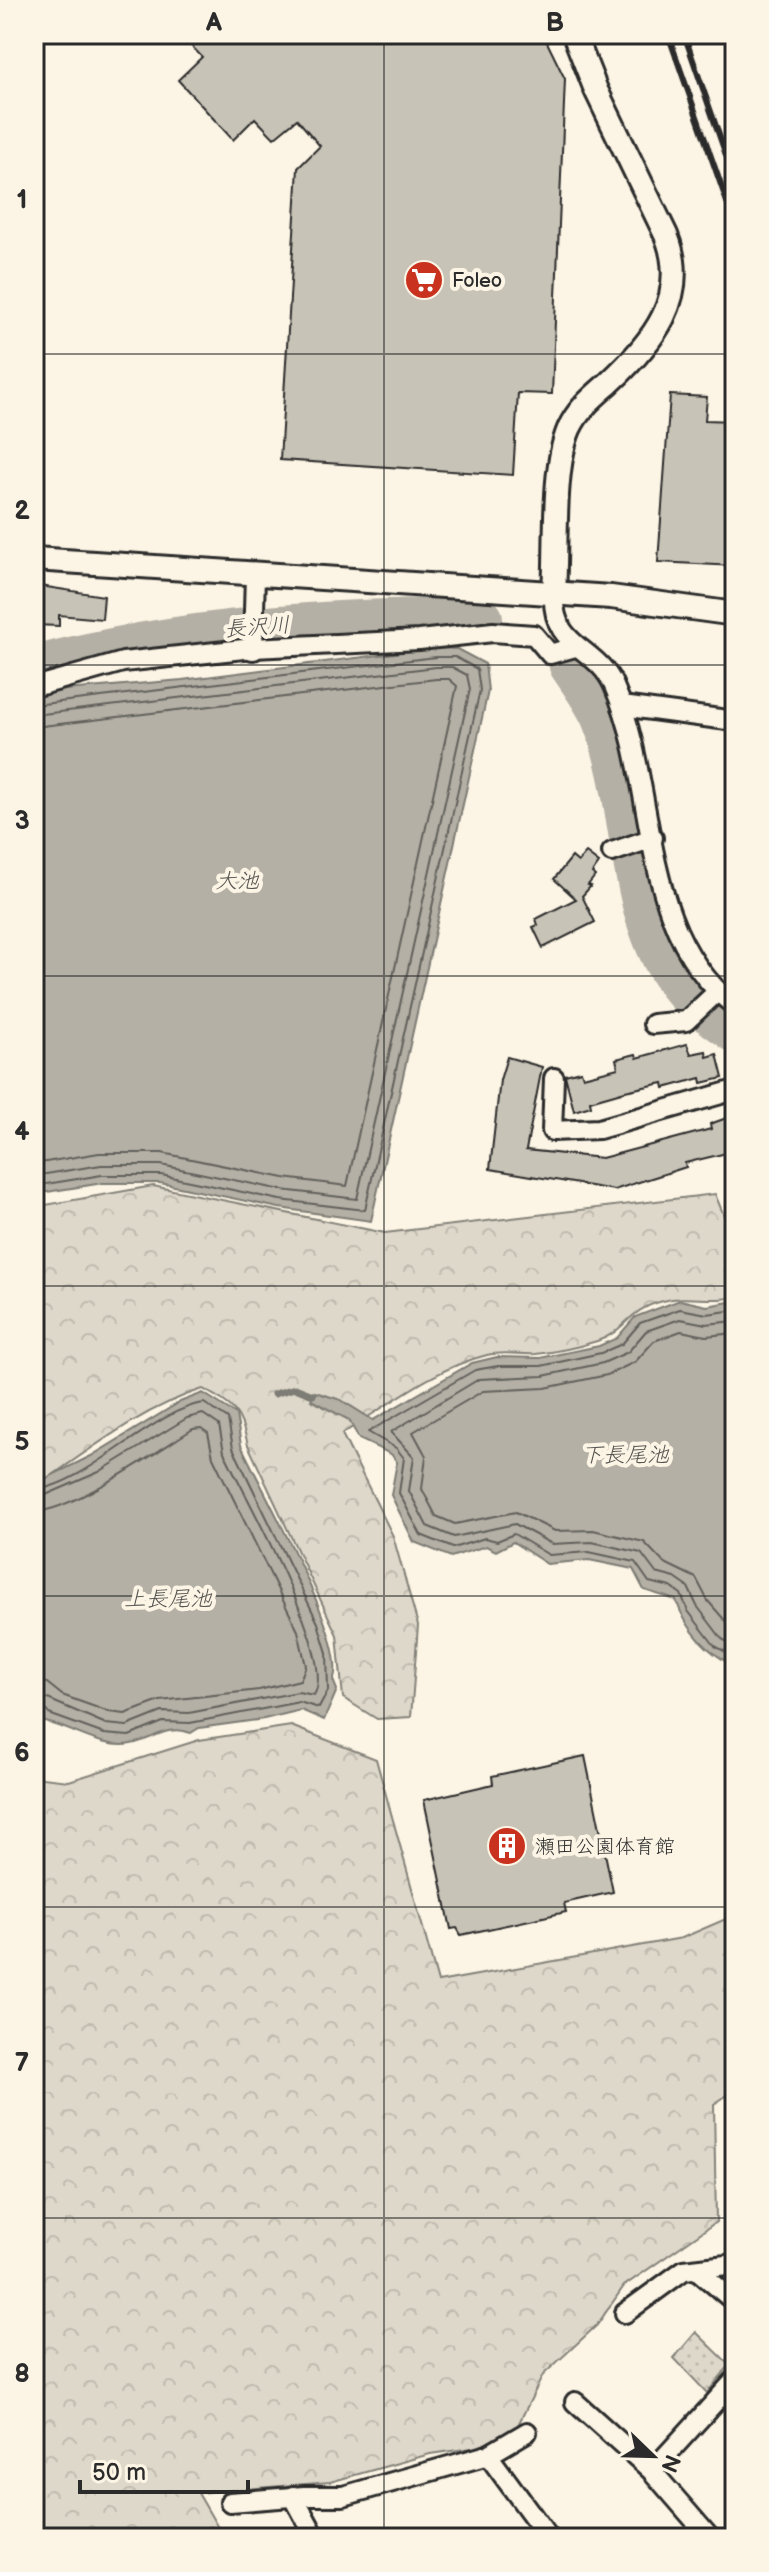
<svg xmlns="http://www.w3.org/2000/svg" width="769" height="2572" viewBox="0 0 769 2572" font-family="'Balsamiq Sans','Klee One',sans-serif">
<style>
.forest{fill:url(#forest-crowns);stroke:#84827a;stroke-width:2}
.park{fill:url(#park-dots);stroke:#84827a;stroke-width:2}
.water{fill:#b4b0a5;stroke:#7d7b74;stroke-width:2}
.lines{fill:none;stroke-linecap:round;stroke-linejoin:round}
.shore{stroke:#62605c;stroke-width:2}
.stream{stroke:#7d7b74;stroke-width:7}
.river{stroke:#b4b0a5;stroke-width:40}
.building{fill:#c8c3b7;stroke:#2b2b2b;stroke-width:2}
.minor-casing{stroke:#2b2b2b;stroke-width:24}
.tertiary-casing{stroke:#2b2b2b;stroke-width:28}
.minor{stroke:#fcf5e5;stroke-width:18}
.tertiary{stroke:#fcf5e5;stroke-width:22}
.rail{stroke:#2b2b2b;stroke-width:6}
.grid{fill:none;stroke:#2b2b2b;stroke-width:2;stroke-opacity:0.55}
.labels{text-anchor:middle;stroke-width:8;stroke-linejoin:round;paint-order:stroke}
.poi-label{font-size:20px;fill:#2b2b2b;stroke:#fcf5e5;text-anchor:start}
.water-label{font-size:22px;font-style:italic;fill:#545350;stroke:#fcf5e5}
.neatline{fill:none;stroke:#2b2b2b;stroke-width:3}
.grid-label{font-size:26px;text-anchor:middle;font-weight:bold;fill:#2b2b2b}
</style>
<defs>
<pattern id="forest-crowns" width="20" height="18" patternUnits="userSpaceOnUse" patternTransform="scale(2)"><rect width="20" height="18" fill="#ded8ca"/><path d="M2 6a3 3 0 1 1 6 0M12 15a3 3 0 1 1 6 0" fill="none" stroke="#bfbaae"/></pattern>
<pattern id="park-dots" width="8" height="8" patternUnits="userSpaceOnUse" patternTransform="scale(2)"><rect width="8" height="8" fill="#ded8ca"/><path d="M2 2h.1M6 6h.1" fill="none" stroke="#bfbaae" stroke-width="1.8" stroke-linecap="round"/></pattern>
</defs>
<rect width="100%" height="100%" fill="#fcf5e5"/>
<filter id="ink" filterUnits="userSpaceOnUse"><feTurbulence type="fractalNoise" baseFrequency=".0125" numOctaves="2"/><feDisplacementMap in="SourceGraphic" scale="16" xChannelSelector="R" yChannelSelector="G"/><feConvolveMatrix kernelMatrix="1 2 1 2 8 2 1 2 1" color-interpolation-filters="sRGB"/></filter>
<g filter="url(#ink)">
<g class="forest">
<path d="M153,1186L385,1233L715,1194L735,1242V1297C710,1303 688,1294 663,1301C628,1309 624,1333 597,1341C578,1347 555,1352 536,1354C521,1355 503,1351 487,1355C434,1368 388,1405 342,1434L393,1536L418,1625L411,1717L377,1719L343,1698L337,1635L248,1445C239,1409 235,1407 203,1389C141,1408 87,1452 34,1488V1207Z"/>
<path d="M291,1726L376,1759L438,1982L682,1938L735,1915V2090L714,2104L716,2222L624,2286L597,2325L543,2375L517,2427L479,2447L430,2454L330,2482L198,2493L224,2538H34V1777L69,1781L199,1740Z"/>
</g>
<path class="park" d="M696,2332L730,2365L707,2393L674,2358Z"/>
<g class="water">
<path d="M435,648L457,649L485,664L488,691L371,1221L279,1208L160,1183H103L34,1194V697L66,690L182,680Z"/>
<path d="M680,1300L707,1306L735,1301V1666C707,1653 686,1629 676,1600L644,1590L633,1569L589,1560L547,1564L513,1542L496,1551L486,1546L451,1557L414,1542L391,1495L397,1462L391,1454L359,1439L349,1420L311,1400L315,1392L341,1400L373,1420L472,1363L497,1357L540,1358L599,1346L617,1338L635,1317Z"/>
<path d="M203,1393L236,1414L241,1445C259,1485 351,1646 333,1680L337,1690L324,1720L301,1710L264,1719L199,1728L191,1733C166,1724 154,1740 131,1744C102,1750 70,1726 41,1721L34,1703V1484L91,1456L180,1402Z"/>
</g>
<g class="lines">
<g class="shore">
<path d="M34,705L436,657H455L477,669L480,690L365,1210L280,1200L161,1175H102L34,1186"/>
<path d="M34,715L436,667H452L467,675L470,689L357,1199L282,1190L161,1165H101L34,1176"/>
<path d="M34,727L436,679H449L457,686L347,1186L284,1178L162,1153H99L34,1164"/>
<path d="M735,1310L707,1314L680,1309L640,1323L622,1344L601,1353L541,1366H498L475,1370L368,1432L396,1448L404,1458L399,1493L421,1535L453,1548L485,1538L497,1541L514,1534L549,1555L589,1552L635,1562L649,1582L671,1587L681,1594L688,1611L715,1646L735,1657"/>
<path d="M735,1321L706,1324L680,1319L646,1331L628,1352L603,1363L543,1376L479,1379L391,1432L414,1457L409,1491L427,1526L454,1537L515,1524L552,1544L592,1542L641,1553L656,1573L675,1578L688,1587L697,1606L722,1639L735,1646"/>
<path d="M735,1333L706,1336L681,1331L654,1341L635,1362L607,1375L545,1388L483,1391L413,1432L426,1456L422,1489L436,1516L455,1524L516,1512L555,1531L593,1530L644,1542L663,1562L696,1578L708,1601L735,1632"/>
<path d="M34,1490C87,1485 156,1408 204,1403L228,1419L233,1448L318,1623L327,1653L328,1691L319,1708L299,1702L190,1723L163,1722L129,1736L104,1734L49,1714L42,1705L34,1703"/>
<path d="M34,1500L99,1472L187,1418L203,1414L219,1425L224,1452C244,1495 338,1659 314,1695L298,1692L189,1713L162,1712L127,1726L106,1724L34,1693"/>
<path d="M34,1512C73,1511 157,1451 193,1429L201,1428L208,1433L213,1457L298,1631L306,1666L300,1680L259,1690L160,1701L125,1714L109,1712L62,1695L47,1683L34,1681"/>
</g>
<path class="stream" d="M274,1394L295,1388L313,1395"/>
<g class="river">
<path d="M34,666C184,627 329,617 483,618"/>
<path d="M569,666C580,682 593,700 601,718C636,802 622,911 679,986C694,1005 716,1019 735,1033"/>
</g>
</g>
<g class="building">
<path d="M180,34H543L565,79L552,394L518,393L513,475L280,460L298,168L320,146L297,119L274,138L255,118L233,140L178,80L202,57Z"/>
<path d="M670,395L707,397L705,420L735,421V566L658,562Z"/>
<path d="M34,585L104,596L102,619L59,615V626L34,625Z"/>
<path d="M586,853L599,863L592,873L595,876L588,885L591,886L582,896L595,922L543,948L533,927L538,925L536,919L576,899L554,879L572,857L578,862Z"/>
<path d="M687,1044L691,1054L706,1051L707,1057L717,1054L723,1078L702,1083L701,1078L664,1088L663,1083L625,1091L590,1101L591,1106L574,1111L565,1075L581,1071L583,1077L618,1068L616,1059L636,1054L637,1058Z"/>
<path d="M507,1057L542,1067L526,1150L602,1158L711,1129L710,1124L735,1115V1151L685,1163L686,1167L614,1190L490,1169L500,1080Z"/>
<path d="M585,1756L613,1892L564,1903L566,1912L461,1935L457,1928L451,1929L424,1800L493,1784L492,1776Z"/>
</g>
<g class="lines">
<g class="minor-casing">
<g id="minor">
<path d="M554,593C551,649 596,645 614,686C659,789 637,931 735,1006"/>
<path d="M253,646L255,575"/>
<path d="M34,687L123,662L253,648L419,640L493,632L534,635L550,654L575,647"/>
<path d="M622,706L735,721"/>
<path d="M612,852L653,838"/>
<path d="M653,1024L686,1021L718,991"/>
<path d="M554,1078L552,1131L599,1129L735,1090"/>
<path d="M696,2269L735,2302"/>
<path d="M625,2313L684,2270L735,2264"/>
<path d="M575,2402L652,2471"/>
<path d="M488,2455L549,2538"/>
<path d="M293,2496L316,2538"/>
<path d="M230,2502L304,2496H343L488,2455L527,2432"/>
<path d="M710,2538L652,2471L735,2380"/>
</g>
</g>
<g class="tertiary-casing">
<g id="tertiary">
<path d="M34,559L611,597L735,614"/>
<path d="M554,593C557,547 552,469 569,429C578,409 593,397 609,383C652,343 691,297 666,235L596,90L574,34"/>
<path d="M253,648V646"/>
</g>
</g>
<use href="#minor" class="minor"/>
<use href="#tertiary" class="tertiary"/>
<g class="rail">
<path d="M668,34L735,225"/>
<path d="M684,34L735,181"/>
</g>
</g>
</g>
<path class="grid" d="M384,34V2538M34,354H735M34,665H735M34,976H735M34,1286H735M34,1596H735M34,1907H735M34,2218H735"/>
<defs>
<g id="supermarket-disc" transform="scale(2)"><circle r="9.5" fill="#c8321e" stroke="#fcf5e5"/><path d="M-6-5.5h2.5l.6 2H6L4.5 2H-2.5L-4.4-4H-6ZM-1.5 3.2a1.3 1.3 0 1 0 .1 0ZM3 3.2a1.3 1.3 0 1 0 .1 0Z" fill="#fff"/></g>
<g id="building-disc" transform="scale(2)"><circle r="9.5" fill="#c8321e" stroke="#fcf5e5"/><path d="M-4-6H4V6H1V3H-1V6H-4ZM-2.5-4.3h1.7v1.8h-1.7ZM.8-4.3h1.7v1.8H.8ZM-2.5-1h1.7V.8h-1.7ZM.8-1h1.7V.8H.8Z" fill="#fff"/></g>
</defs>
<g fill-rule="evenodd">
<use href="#supermarket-disc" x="424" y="280"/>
<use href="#building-disc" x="507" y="1846"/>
</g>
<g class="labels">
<g class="poi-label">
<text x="452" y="287">Foleo</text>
<text x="535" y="1853">瀬田公園体育館</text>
</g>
<g class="water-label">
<text transform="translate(257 626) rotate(-4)" y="8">長沢川</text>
<text x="237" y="888">大池</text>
<text x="625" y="1462">下長尾池</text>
<text x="168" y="1606">上長尾池</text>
</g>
</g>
<rect width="769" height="2572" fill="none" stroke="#fcf5e5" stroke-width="88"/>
<g transform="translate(653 2456) rotate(113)" stroke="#fcf5e5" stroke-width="6" paint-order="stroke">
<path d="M0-6L14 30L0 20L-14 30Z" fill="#2b2b2b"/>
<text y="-12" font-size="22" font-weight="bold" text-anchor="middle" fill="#2b2b2b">N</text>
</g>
<path d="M80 2480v12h168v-12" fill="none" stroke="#2b2b2b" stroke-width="4"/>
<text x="92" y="2480" font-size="24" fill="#2b2b2b" stroke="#fcf5e5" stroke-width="6" paint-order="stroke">50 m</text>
<rect x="44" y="44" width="681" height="2484" class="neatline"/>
<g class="grid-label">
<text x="214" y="31">A</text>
<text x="555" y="31">B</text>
<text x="22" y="208">1</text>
<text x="22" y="519">2</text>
<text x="22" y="829">3</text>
<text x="22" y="1140">4</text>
<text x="22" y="1450">5</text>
<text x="22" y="1761">6</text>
<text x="22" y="2071">7</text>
<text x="22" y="2382">8</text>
</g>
</svg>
